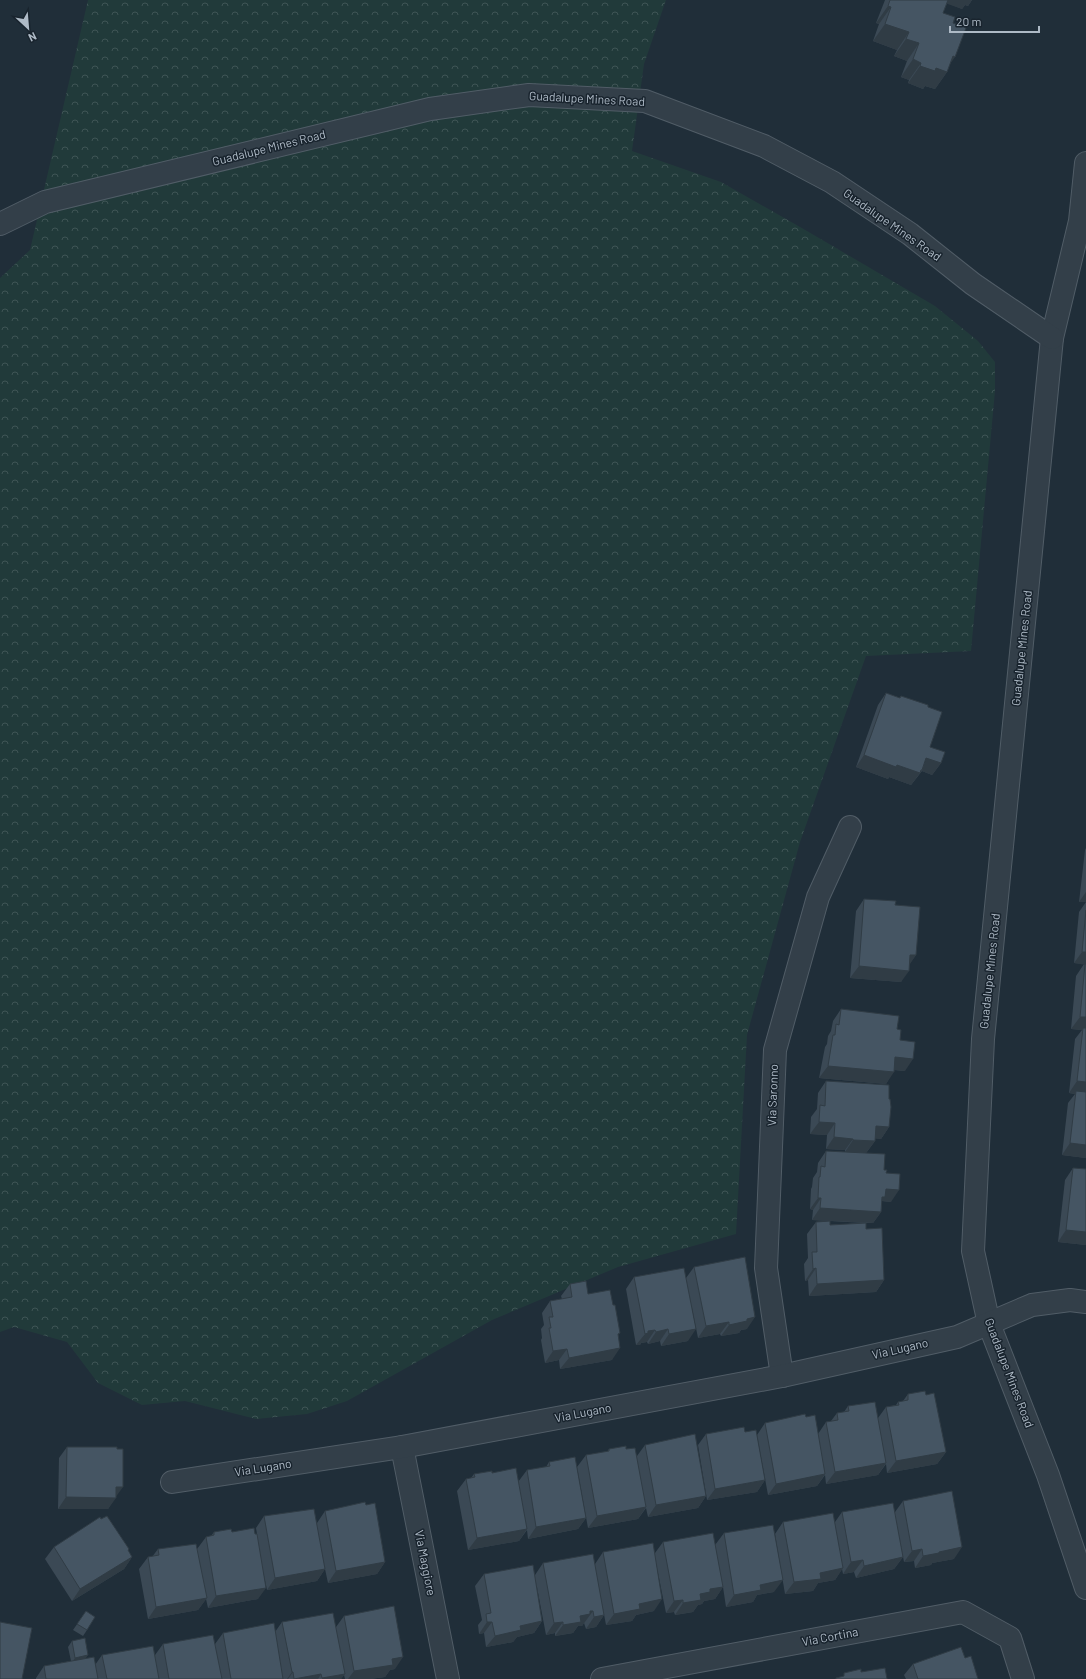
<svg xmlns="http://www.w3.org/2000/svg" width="1086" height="1679" viewBox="0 0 1086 1679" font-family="Barlow,sans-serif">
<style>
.forest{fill:url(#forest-crowns)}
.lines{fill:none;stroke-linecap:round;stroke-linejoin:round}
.minor-casing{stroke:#515d67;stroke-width:24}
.minor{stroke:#333f49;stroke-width:22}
.wall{fill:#3b4955}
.shaded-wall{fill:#303c45}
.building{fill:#455563;stroke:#303c45}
.labels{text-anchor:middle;stroke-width:3;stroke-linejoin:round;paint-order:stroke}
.street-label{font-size:12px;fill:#aebac6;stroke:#19242e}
</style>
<defs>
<pattern id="forest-crowns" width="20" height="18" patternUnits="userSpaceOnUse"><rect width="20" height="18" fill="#213a3a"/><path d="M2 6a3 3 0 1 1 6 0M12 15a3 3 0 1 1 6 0" fill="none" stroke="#3f5455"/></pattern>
</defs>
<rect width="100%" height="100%" fill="#202e39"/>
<path class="forest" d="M88,0H666L644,64L632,151L721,182L807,231L935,306L978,341L995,362V391L971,651L866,656L800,842L747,1035L736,1234L618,1267L492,1320L347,1401L307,1414L256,1419L185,1401L142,1405L98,1383L67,1342L14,1327L0,1332V278L30,250Z"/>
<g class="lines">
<g class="minor-casing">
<g id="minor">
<path d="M1086,163L1080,221L1052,338L983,1039L973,1251L989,1324L1048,1475L1086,1588"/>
<path d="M0,224L45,202L430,109L529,95L645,101L764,146L832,182L910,234L973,284L1052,338"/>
<path d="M782,1376L766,1268L775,1050L818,897L850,827"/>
<path d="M402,1447L448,1679"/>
<path d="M172,1482L402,1447L782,1376L957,1337L1032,1305L1070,1300L1086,1302"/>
<path d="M602,1679L963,1612L1010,1638L1023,1679"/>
</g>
</g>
<use href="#minor" class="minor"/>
</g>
<g class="wall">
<path d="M885,0H972L968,6L965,5L962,9L947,3L943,13L953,23L950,64L947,72L935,89L925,86L923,89L908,83L909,80L901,77L907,61L894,56L897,50L873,41L879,24L876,23Z"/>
<path d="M886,693L900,698L901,696L928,707L930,747L941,763L932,775L922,771L911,785L889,777L888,779L856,767L878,705Z"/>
<path d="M1086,848V1158L1062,1155L1068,1103L1075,1094L1069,1093L1075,1039L1082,1030L1071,1029L1076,976L1084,964L1074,963L1079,912L1086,902H1079L1085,850Z"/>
<path d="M864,899L895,905L916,955L910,963L901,982L850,978L856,911Z"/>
<path d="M841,1009L897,1029L905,1071L894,1070L886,1084L819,1078L825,1047L827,1044L828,1036L831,1031L833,1021Z"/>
<path d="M826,1081L889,1099V1127L881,1139L875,1138V1141L866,1153L845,1152V1150L826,1149L827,1135L810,1134L811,1117L817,1109L818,1093Z"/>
<path d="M826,1151L884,1170L886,1173L891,1202L882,1201L881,1212L873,1223H866V1229L884,1280L876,1292L809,1296L808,1280L805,1281L804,1264L808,1258L807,1234L816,1222L830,1225L865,1223L812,1220L813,1210L810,1209L811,1189L812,1187L813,1178L817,1172L818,1163Z"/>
<path d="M1073,1168L1086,1169V1245L1058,1242L1065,1180Z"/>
<path d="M694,1267L747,1329L741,1330L739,1333L721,1336L720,1334L698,1338L692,1308L688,1341L661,1346L660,1341L648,1344L647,1342L641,1343L640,1345H636L626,1289L634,1277L686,1278Z"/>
<path d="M570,1284L588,1294L618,1337L612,1360L560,1369L559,1360L545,1363L541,1340L542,1338L541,1329L544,1325L542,1313L550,1301L562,1299L561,1296Z"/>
<path d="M908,1394L926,1395L946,1452L937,1464L887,1473L886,1464L878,1475L826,1484L825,1475L817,1486L768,1495L757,1435L765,1423L806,1417L818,1434L826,1422L831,1421L837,1413L844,1412L848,1406L878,1418L886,1407L896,1405L898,1402L903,1401Z"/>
<path d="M745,1432L765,1480L757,1492L707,1500L698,1445L706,1434Z"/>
<path d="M645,1445L706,1496L698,1508L648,1517L646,1508L638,1519L588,1528L577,1467L586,1455L607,1452L609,1449H626L637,1456Z"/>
<path d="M67,1447L116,1496L108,1509H58L59,1458Z"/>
<path d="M549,1462L586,1518L578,1529L528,1539L527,1530L519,1541L468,1550L457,1491L466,1479L471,1478L474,1474L492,1473L518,1482L527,1470L546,1467Z"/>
<path d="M903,1501L954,1559L932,1563L931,1565L915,1568L914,1561L904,1562L897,1524L903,1557L894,1569L856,1578L854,1572L843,1574L842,1569L835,1580L818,1583L813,1591L785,1594L775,1534L783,1522H835L842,1512H895Z"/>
<path d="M325,1511L385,1562L377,1574L328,1583L325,1569L317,1581L267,1590L263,1571L258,1599L208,1608L206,1599L198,1610L148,1619L139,1569L148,1557H152L158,1549H197L206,1537L211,1536L214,1532H232L257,1534L256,1528L264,1516L317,1523Z"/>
<path d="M724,1533L774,1592L757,1595L753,1602L726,1607L723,1587L715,1599L704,1601L702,1604L698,1605L693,1612L675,1615L674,1612L666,1613L656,1563L654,1611L636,1615L632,1621L606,1625L598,1582L604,1615L596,1627L586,1629L584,1623L582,1626H578L573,1633L555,1636V1633L546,1635L536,1582L542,1621L534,1633L517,1637L513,1642L486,1647L484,1633L479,1634L478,1625L482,1620L475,1586L484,1574L535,1575L543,1563L595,1564L603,1552L655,1553L663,1542L715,1545Z"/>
<path d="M54,1547L128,1551L132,1557L124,1569L72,1601L45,1559Z"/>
<path d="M86,1611L87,1630L83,1636L73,1630Z"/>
<path d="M344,1616L395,1669L390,1670L385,1677L370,1679H345L344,1675L341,1679H36V1678L44,1666L71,1661L68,1647L72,1641L86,1658L95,1665L102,1655H155L163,1644H215L223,1633L275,1632L282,1622L336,1627Z"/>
<path d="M965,1658L978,1679H906L904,1675L913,1664Z"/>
</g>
<g class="shaded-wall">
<path d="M943,0H972L968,6L965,5L962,9L942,2Z"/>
<path d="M888,6L891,7L879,24L876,23Z"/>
<path d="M885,24L909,32L897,50L873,41Z"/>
<path d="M906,39L919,43L907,61L894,56Z"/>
<path d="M953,56L955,57L945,71L947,72L935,89L925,86L923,89L908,83L920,66L936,68Z"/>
<path d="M913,59L921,63L909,80L901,77Z"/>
<path d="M864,755L897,765L920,773L911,785L889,777L888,779L856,767Z"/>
<path d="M926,758L941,763L932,775L922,771Z"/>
<path d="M1086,892V902H1079Z"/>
<path d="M1082,952H1086V965L1074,963Z"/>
<path d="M910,955H916L908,967Z"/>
<path d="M859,966L909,971L901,982L850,978Z"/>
<path d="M1080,1017H1086V1030L1083,1028L1082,1030L1071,1029Z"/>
<path d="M895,1057L913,1059L905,1071L887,1069Z"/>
<path d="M828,1066L894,1072L886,1084L819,1078Z"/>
<path d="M1077,1081L1086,1082V1095L1076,1091L1075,1094L1069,1093Z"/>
<path d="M819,1122L835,1123L827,1135L810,1134Z"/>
<path d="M876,1126L889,1127L881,1139L868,1138Z"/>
<path d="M834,1137L853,1139L845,1150L826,1149Z"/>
<path d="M853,1140L875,1141L866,1153L845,1152Z"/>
<path d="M1070,1143L1086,1145V1158L1062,1155Z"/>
<path d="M886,1189L899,1190L891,1202L882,1201L877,1209Z"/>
<path d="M818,1198H821L813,1210L810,1209Z"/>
<path d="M820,1208L881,1212L873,1223L812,1220Z"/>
<path d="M1066,1230L1086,1232V1245L1058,1242Z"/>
<path d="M816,1268L808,1280L805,1281L813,1269Z"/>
<path d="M884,1280L876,1292L809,1296L817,1284Z"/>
<path d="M755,1317L747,1329L741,1330L739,1333L721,1336L729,1325L747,1319Z"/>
<path d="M729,1322L720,1334L698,1338L706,1326Z"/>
<path d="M668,1329L660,1341L648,1344L656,1332Z"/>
<path d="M696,1329L688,1341L661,1346L669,1334Z"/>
<path d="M655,1330L647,1342L641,1343L640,1345H636L645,1334L648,1331Z"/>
<path d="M620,1348L612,1360L560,1369L569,1358Z"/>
<path d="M567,1349L559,1360L545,1363L553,1351Z"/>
<path d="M946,1452L937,1464L887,1473L896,1461Z"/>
<path d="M886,1463L878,1475L826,1484L835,1472Z"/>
<path d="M825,1474L817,1486L768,1495L776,1484Z"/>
<path d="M765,1480L757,1492L707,1500L715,1489Z"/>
<path d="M116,1487H123L115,1498H116L108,1509H58L66,1497Z"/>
<path d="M706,1496L698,1508L648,1517L656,1505Z"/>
<path d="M646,1507L638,1519L588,1528L597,1516Z"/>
<path d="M586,1518L578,1529L528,1539L536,1527Z"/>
<path d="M527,1529L519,1541L468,1550L477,1538Z"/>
<path d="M962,1547L954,1559L932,1563L931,1565L915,1568L923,1556L939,1552Z"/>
<path d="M922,1549L914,1561L904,1562L912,1551Z"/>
<path d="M132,1557L124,1569L72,1601L80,1589Z"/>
<path d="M903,1557L894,1569L856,1578L864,1566Z"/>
<path d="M863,1560L854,1572L843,1574L851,1562Z"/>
<path d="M385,1562L377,1574L328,1583L336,1571Z"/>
<path d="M843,1568L835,1580L818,1583L813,1591L785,1594L794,1582L820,1573Z"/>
<path d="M325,1569L317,1581L267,1590L275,1578Z"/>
<path d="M783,1580L774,1592L757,1595L753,1602L726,1607L734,1595L760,1585Z"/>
<path d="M723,1587L715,1599L704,1601L702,1604L698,1605L693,1612L675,1615L683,1603L710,1589Z"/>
<path d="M266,1588L258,1599L208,1608L216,1596Z"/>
<path d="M207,1598L198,1610L148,1619L156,1607Z"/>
<path d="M662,1599L654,1611L636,1615L632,1621L606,1625L614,1614L639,1604Z"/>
<path d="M683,1600L674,1612L666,1613L674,1601Z"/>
<path d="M590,1611H593L582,1626H578L573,1633L555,1636L563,1625L580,1616Z"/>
<path d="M604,1615L596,1627L586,1629L594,1617Z"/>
<path d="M542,1621L534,1633L517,1637L513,1642L486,1647L495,1636L520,1626Z"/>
<path d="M487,1622H492L484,1633L479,1634Z"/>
<path d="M563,1622L555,1633L546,1635L554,1623Z"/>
<path d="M88,1655L84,1661L71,1664L75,1658Z"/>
<path d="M403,1657L395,1669L390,1670L385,1677L370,1679H348L354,1671L392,1659Z"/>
<path d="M292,1672H293L288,1679H287Z"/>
<path d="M321,1674L318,1679H294Z"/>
<path d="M345,1674L341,1679H322V1678Z"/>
</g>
<g class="building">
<path d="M890,0H948L943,13L955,17L953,23L966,28L955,57L953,56L947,72L936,68L935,71L920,66L921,63L913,59L919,43L906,39L909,32L885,24L891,7L888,6Z"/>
<path d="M886,693L900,698L901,696L928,705V707L942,712L930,747L945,752L941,763L926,758L922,770H921L920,773L897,765L896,767L864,755Z"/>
<path d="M864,899L896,901L895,905L920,907L916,955H910L909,971L859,966Z"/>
<path d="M1086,910V952H1082Z"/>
<path d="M1085,964H1086V1017H1080Z"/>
<path d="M841,1009L899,1016L897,1029L901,1030L900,1040L915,1042L913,1059L895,1057L894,1072L828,1066L833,1035H835L836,1024L839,1025Z"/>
<path d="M1083,1028H1086V1082L1077,1081Z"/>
<path d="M826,1081L889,1085V1099H890L891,1107L889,1127L876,1126L875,1141L853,1140V1139L834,1137L835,1123L819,1122L820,1105L825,1106Z"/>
<path d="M1076,1091L1086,1092V1145L1070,1143Z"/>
<path d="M826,1151L885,1154L884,1170H887L886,1173L900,1174L899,1190L886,1189L885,1197H882L881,1212L820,1208L821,1198H818L819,1177H820L821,1166L825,1167Z"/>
<path d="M1073,1168L1086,1169V1232L1066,1230Z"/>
<path d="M830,1221V1225L866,1223V1229L882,1228L884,1280L817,1284L816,1268L813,1269L812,1252H817L816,1222Z"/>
<path d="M745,1257L755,1317L747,1319V1321L729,1325V1322L706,1326L694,1267Z"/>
<path d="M684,1268L696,1329L669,1334L668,1329L656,1332L655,1330L648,1331V1333L645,1334L634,1277Z"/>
<path d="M586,1281L588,1294L610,1290L613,1305H615L620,1333L618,1334L620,1348L569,1358L567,1349L553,1351L549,1328H551L549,1317H553L550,1301L572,1297L570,1284Z"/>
<path d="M925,1391L926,1395L934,1393L946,1452L896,1461L886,1407L899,1405L898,1402L908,1400V1394Z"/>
<path d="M875,1402L886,1463L835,1472L826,1422L838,1420L837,1413L849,1411L848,1406Z"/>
<path d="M805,1414L806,1417L815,1415L825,1474L776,1484L765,1423Z"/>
<path d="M744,1427L745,1432L756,1430L765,1480L715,1489L706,1434Z"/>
<path d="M695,1434L706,1496L656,1505L645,1445Z"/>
<path d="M626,1446V1449L635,1448L646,1507L597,1516L586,1455L609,1451V1449Z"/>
<path d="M67,1447H117V1449H123V1487H116V1498L66,1497Z"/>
<path d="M575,1457L586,1518L536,1527L527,1470L550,1466L549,1462Z"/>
<path d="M516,1468L527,1529L477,1538L466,1479L475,1477L474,1474L492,1471V1473Z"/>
<path d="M952,1491L962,1547L939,1552V1553L923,1556L922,1549L912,1551L903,1501Z"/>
<path d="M365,1502L366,1505L375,1503L385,1562L336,1571L325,1511Z"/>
<path d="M893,1503L903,1557L864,1566L863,1560L851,1562L842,1512Z"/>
<path d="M314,1509L325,1569L275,1578L264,1516Z"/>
<path d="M833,1513L843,1568L820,1573L821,1579L794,1582L783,1522Z"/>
<path d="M107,1516L129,1549L128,1550L132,1557L80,1589L54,1547L100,1517L101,1519Z"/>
<path d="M773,1525L783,1580L760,1585L761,1590L734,1595L724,1533Z"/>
<path d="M254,1528L255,1534H257L266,1588L216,1596L206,1537L214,1535V1532L231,1529L232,1532Z"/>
<path d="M713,1533L723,1587L710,1589V1592L700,1594L701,1600L683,1603V1600L674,1601L663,1542Z"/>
<path d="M653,1543L662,1599L639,1604L640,1609L614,1614L603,1552Z"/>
<path d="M196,1544L207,1598L156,1607L148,1557L159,1555L158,1549Z"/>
<path d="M593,1554L604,1615L594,1617L593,1611H590V1614L580,1616L581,1622L563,1625V1622L554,1623L543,1563Z"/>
<path d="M533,1565L542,1621L520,1626L521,1630L495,1636L492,1622H487L486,1614L491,1613L484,1574Z"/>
<path d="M394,1606L403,1657L392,1659L393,1665L354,1671L344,1616Z"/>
<path d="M86,1611L95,1617L87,1630L77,1624Z"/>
<path d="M333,1613L345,1674L322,1678L321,1674L294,1679L293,1672H292L282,1622Z"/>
<path d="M0,1622L32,1628L22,1679H0Z"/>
<path d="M274,1623L283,1679H231L223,1633Z"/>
<path d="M213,1635L222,1679H169L163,1644Z"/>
<path d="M85,1638L88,1655L75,1658L72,1641Z"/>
<path d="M153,1646L159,1679H107L102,1655Z"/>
<path d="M961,1647L965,1658L971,1656L978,1679H918L913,1664Z"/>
<path d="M94,1657L98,1679H46L44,1666Z"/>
<path d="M885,1668L887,1679H836V1678L844,1676V1673L861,1669V1672Z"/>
</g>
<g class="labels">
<g class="street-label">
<text transform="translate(587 99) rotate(3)" y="4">Guadalupe Mines Road</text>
<text transform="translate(269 148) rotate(-14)" y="4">Guadalupe Mines Road</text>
<text transform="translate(892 225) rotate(35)" y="4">Guadalupe Mines Road</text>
<text transform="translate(1022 648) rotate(-84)" y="4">Guadalupe Mines Road</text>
<text transform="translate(990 971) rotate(-84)" y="4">Guadalupe Mines Road</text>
<text transform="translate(773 1095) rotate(-88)" y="4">Via Saronno</text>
<text transform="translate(900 1349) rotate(-13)" y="4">Via Lugano</text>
<text transform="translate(1009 1373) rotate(69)" y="4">Guadalupe Mines Road</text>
<text transform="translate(583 1413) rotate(-11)" y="4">Via Lugano</text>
<text transform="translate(263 1468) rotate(-9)" y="4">Via Lugano</text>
<text transform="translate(425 1563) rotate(79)" y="4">Via Maggiore</text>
<text transform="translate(830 1637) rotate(-11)" y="4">Via Cortina</text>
</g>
</g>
<g transform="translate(28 28) rotate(154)" stroke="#19242e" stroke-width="3" paint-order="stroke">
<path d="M0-3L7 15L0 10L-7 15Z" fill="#aebac6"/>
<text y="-6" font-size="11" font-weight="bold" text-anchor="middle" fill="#aebac6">N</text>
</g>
<path d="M950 26v6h89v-6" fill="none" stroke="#aebac6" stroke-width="2"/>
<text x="956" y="26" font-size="12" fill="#aebac6" stroke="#19242e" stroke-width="3" paint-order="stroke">20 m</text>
</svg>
